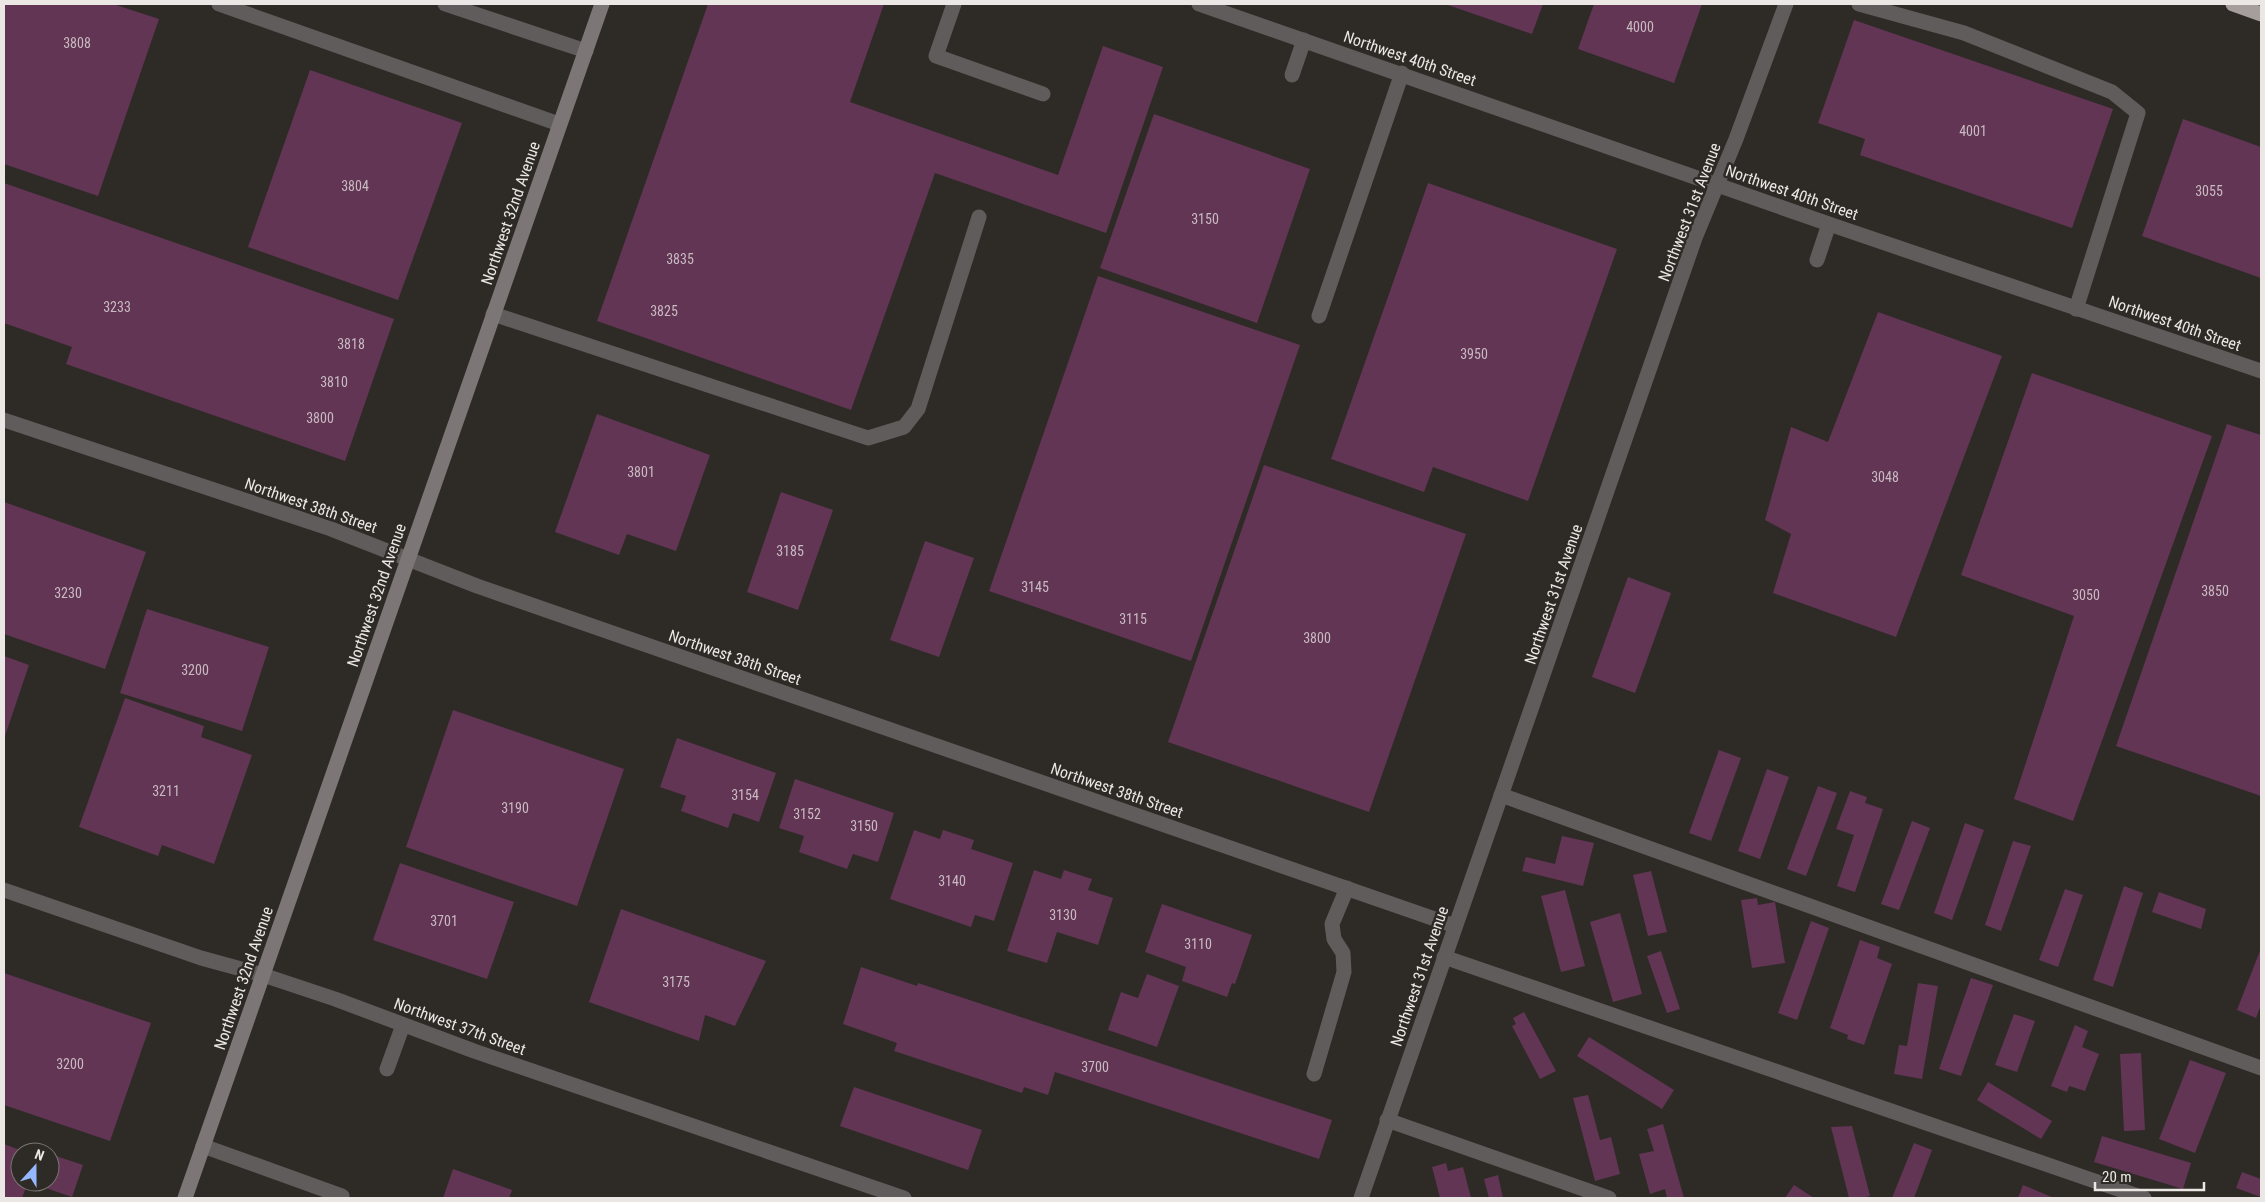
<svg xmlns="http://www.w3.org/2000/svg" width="2265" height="1202" viewBox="0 0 2265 1202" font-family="'Roboto Condensed',sans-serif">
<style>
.building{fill:#623555}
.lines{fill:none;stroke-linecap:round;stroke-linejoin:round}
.lane{stroke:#5f5c5b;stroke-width:15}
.street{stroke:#5f5c5b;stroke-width:15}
.secondary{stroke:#7c7676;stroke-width:15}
.highway{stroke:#a69e9d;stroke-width:15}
.labels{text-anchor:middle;stroke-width:5;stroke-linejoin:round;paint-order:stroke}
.number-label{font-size:14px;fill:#c8bac0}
.street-label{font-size:16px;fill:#eae7e4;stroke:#2e2a26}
</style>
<rect width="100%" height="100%" fill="#2e2a26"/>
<g class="building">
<path d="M4,4H113L159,19L98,196L4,164Z"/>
<path d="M708,4H884L850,102L1058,175L1103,46L1163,67L1106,233L935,173L851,410L597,321Z"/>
<path d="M1445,4H1543L1532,34Z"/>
<path d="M1594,4H1702L1674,83L1578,49Z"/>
<path d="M1854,20L2113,109L2072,228L1860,155L1865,139L1818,123Z"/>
<path d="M310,70L462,123L398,300L248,247Z"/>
<path d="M1154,114L1310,169L1257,323L1100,268Z"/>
<path d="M2183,119L2261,147V278L2142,236Z"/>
<path d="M4,183L394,319L345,461L66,364L72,347L4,323Z"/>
<path d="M1428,183L1617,249L1528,501L1433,467L1424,492L1331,459Z"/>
<path d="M1098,276L1300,345L1191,661L989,591Z"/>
<path d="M1878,312L2002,356L1896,637L1773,593L1791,534L1765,520L1791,427L1828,442Z"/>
<path d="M2032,373L2212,436L2073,821L2014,799L2074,616L1961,575Z"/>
<path d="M597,414L710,455L676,551L627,534L619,555L555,532Z"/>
<path d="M2227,424L2261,435V796L2116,746Z"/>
<path d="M1264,465L1466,534L1369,812L1168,742Z"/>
<path d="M781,492L833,510L798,610L747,592Z"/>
<path d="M4,502L146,552L105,669L4,634Z"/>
<path d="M925,541L974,558L939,657L890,640Z"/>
<path d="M1628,577L1671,593L1635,693L1592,677Z"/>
<path d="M147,609L269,647L242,731L120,693Z"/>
<path d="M4,656L29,665L4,739Z"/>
<path d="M125,698L204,726L201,737L252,755L214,864L162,845L158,856L79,827Z"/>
<path d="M453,710L624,769L577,906L406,847Z"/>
<path d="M677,738L776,773L759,822L733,813L728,828L681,811L686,796L660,787Z"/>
<path d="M1719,750L1741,758L1711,841L1689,833Z"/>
<path d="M1767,769L1789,777L1760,859L1738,851Z"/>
<path d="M795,779L894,813L878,862L853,854L847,869L799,852L804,836L779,828Z"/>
<path d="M1818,786L1837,793L1806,876L1787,869Z"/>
<path d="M1850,791L1867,797L1865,803L1883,809L1855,892L1837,886L1854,835L1836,829Z"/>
<path d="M1912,821L1930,828L1899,910L1881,904Z"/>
<path d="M1965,823L1984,830L1952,920L1934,913Z"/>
<path d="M914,830L940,839L943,830L974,840L971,849L1013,863L994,921L975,915L971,927L890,899Z"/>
<path d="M1562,836L1594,843L1583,886L1522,871L1526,857L1555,864Z"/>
<path d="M2013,841L2031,846L2001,931L1985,925Z"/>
<path d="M400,863L514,902L487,979L373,940Z"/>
<path d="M1034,870L1061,879L1064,870L1092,879L1088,890L1113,898L1098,945L1057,932L1047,963L1007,951Z"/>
<path d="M1651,871L1667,932L1648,936L1633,875Z"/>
<path d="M2124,886L2143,893L2113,987L2093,980Z"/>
<path d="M2065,889L2083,895L2058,967L2039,960Z"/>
<path d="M1565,890L1585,966L1561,972L1541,896Z"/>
<path d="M2159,892L2206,909L2201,929L2152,912Z"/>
<path d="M1757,898L1758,905L1775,902L1785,963L1752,968L1741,900Z"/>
<path d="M1162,904L1252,935L1235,984L1232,983L1227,997L1182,981L1186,967L1145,952Z"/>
<path d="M621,909L766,961L735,1026L705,1015L699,1041L589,1002Z"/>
<path d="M1620,913L1642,994L1613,1002L1590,922Z"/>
<path d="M1811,921L1829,928L1797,1020L1778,1013Z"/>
<path d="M1860,940L1880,947L1877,958L1892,964L1864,1045L1847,1039L1848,1035L1830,1028Z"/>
<path d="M2261,948V1005L2256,1018L2237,1010Z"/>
<path d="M1661,951L1680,1009L1667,1013L1647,956Z"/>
<path d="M861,967L917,986L918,983L1332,1120L1319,1159L1055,1072L1048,1095L1024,1087L1022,1093L894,1051L897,1043L843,1024Z"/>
<path d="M4,973L151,1023L110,1141L4,1105Z"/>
<path d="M1147,974L1179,986L1157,1047L1108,1030L1121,992L1138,998Z"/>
<path d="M1971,978L1993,985L1961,1076L1939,1069Z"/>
<path d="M1918,983L1938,986L1922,1079L1894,1074L1899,1045L1907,1046Z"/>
<path d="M1524,1012L1556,1071L1540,1079L1512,1026L1516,1024L1513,1018Z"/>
<path d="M2014,1014L2035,1021L2017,1072L1995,1065Z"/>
<path d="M2075,1025L2088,1031L2082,1047L2099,1054L2085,1091L2069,1086L2067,1092L2051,1086Z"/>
<path d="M1589,1037L1674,1090L1662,1109L1577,1056Z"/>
<path d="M2141,1053L2145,1130L2124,1131L2120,1054Z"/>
<path d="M2190,1060L2226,1073L2195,1153L2159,1139Z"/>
<path d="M1988,1082L2052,1121L2041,1139L1977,1100Z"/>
<path d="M854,1087L982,1130L968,1170L840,1126Z"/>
<path d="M1588,1095L1600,1140L1611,1137L1620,1174L1595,1181L1573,1098Z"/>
<path d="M1663,1124L1684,1198H1667L1665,1189L1650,1194L1639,1154L1654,1151L1647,1129Z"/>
<path d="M1852,1126L1870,1196L1861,1198H1849L1831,1127Z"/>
<path d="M2102,1136L2191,1163L2183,1189L2094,1162Z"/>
<path d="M1914,1143L1932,1150L1914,1198H1892Z"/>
<path d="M4,1144L25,1152H20V1182H50V1154L83,1165L72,1197L28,1182L22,1198H4Z"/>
<path d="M1446,1163L1448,1171L1463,1167L1471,1198H1440L1432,1167Z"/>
<path d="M453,1169L512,1190L509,1198H443Z"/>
<path d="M2242,1172L2261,1179V1197L2236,1188Z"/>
<path d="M1498,1175L1503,1198H1489L1484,1179Z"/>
<path d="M1794,1185L1814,1198H1785Z"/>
<path d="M2023,1185L2054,1198H2018Z"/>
</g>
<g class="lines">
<g class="lane">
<path d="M219,4L559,124"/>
<path d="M445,4L586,51"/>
<path d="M954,4L936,56L1043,94"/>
<path d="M1859,4L1964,33L2112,92L2138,113L2076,309"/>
<path d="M1292,75L1304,40"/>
<path d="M1817,260L1829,224"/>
<path d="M493,314L868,438L904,427L918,409L979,217"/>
<path d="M1319,316L1402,73"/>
<path d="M1501,795L2261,1068"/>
<path d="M1444,957L2144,1198"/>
<path d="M387,1069L403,1025"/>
<path d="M1314,1074L1344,972L1343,953L1334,939L1332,924L1347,888"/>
<path d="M1387,1120L1609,1198"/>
<path d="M203,1146L342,1196"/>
</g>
<g class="street">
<path d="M1199,4L1829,224L2261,371"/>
<path d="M4,420L331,529L477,586L1455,926"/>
<path d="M4,890L201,958L263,975L335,999L474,1051L904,1198"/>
<path d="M1361,1198L1695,238L1736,139L1786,4"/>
</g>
<path class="secondary" d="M185,1198L602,4"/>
<path class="highway" d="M2233,4L2261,14"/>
</g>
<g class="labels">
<g class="number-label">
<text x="1640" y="32">4000</text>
<text x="77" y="48">3808</text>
<text x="1973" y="136">4001</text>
<text x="355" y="191">3804</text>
<text x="2209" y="196">3055</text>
<text x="1205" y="224">3150</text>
<text x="680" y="264">3835</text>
<text x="117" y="312">3233</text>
<text x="664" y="316">3825</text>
<text x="351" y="349">3818</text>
<text x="1474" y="359">3950</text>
<text x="334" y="387">3810</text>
<text x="320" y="423">3800</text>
<text x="641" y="477">3801</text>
<text x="1885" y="482">3048</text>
<text x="790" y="556">3185</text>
<text x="1035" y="592">3145</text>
<text x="2215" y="596">3850</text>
<text x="68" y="598">3230</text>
<text x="2086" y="600">3050</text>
<text x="1133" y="624">3115</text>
<text x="1317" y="643">3800</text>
<text x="195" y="675">3200</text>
<text x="166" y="796">3211</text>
<text x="745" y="800">3154</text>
<text x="515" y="813">3190</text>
<text x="807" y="819">3152</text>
<text x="864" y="831">3150</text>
<text x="952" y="886">3140</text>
<text x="1063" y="920">3130</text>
<text x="444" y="926">3701</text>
<text x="1198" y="949">3110</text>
<text x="676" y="987">3175</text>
<text x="70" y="1069">3200</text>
<text x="1095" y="1072">3700</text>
</g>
<g class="street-label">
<text transform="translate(1410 58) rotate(19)" y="6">Northwest 40th Street</text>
<text transform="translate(1792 192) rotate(19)" y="6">Northwest 40th Street</text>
<text transform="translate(1689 212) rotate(-69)" y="6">Northwest 31st Avenue</text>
<text transform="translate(510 213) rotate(-71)" y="6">Northwest 32nd Avenue</text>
<text transform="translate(2175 323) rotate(19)" y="6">Northwest 40th Street</text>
<text transform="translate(311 505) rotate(19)" y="6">Northwest 38th Street</text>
<text transform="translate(1553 594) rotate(-71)" y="6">Northwest 31st Avenue</text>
<text transform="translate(376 595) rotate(-71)" y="6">Northwest 32nd Avenue</text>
<text transform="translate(735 657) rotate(19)" y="6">Northwest 38th Street</text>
<text transform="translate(1117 790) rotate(19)" y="6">Northwest 38th Street</text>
<text transform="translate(1419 976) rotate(-71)" y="6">Northwest 31st Avenue</text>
<text transform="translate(243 978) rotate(-71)" y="6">Northwest 32nd Avenue</text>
<text transform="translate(460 1026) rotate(20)" y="6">Northwest 37th Street</text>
</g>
</g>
<rect width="2265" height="1202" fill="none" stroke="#eae7e4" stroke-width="10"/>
<g transform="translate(35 1167) rotate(21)"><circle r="24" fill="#2e2a26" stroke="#797672"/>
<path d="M0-4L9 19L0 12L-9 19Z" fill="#94b7fd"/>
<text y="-8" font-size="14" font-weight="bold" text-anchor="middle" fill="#eae7e4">N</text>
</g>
<path d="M2095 1182v8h109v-8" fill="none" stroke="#eae7e4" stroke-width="2.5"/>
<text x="2102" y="1182" font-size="15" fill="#eae7e4" stroke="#2e2a26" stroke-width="4" paint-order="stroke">20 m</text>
</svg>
